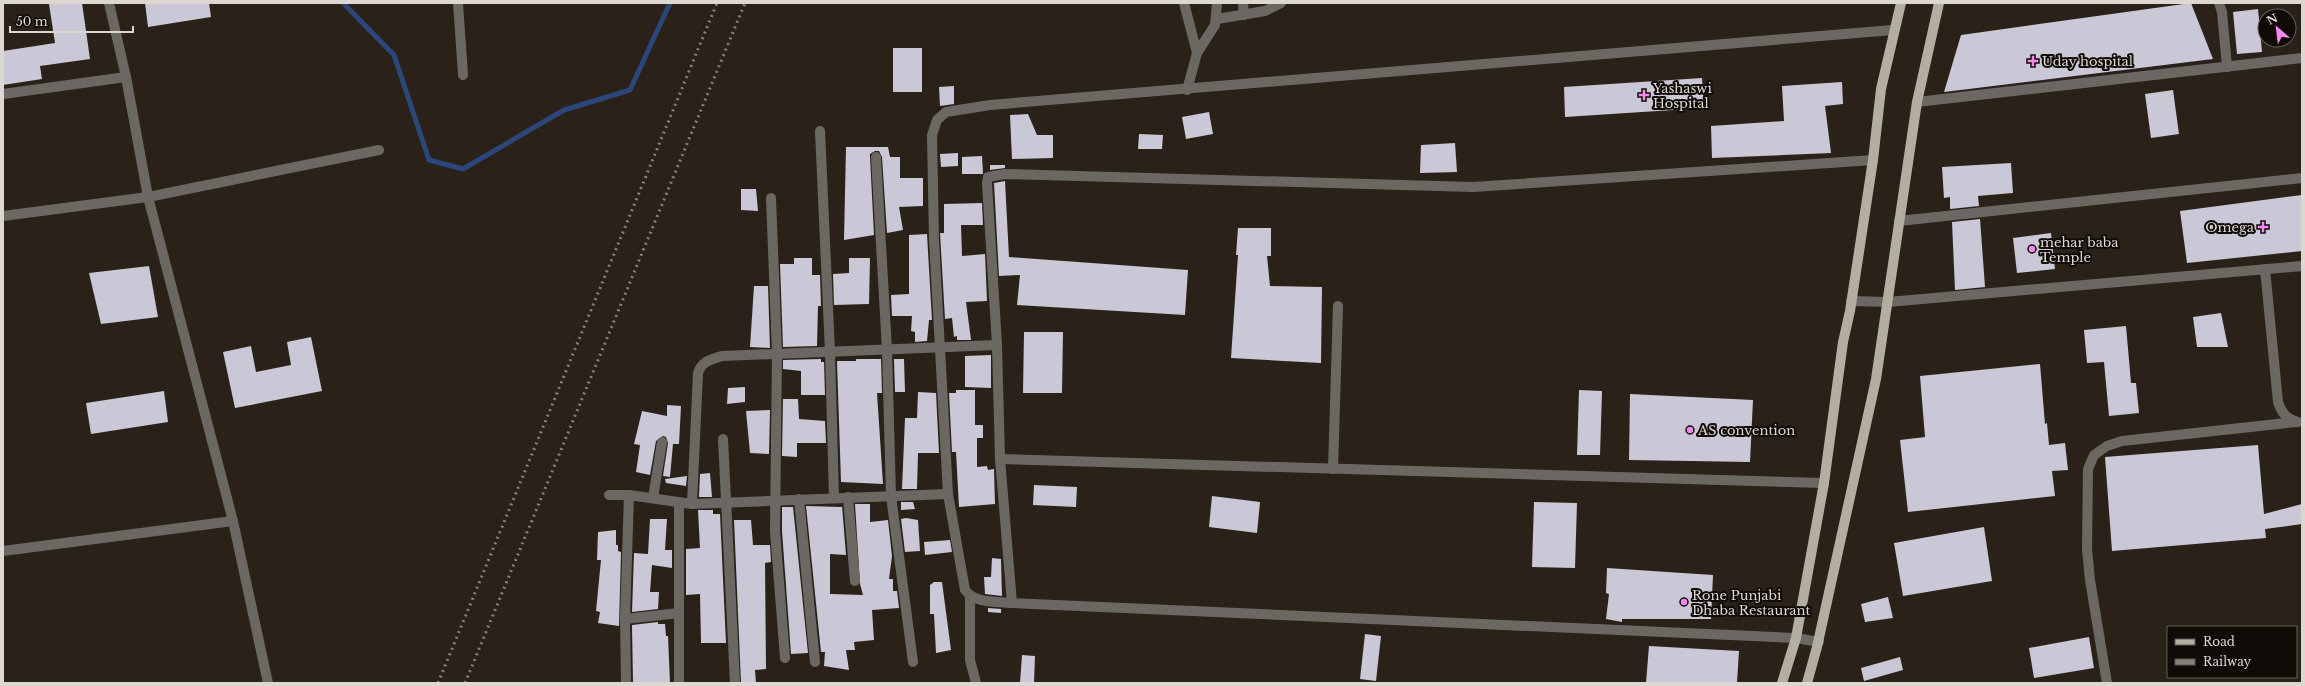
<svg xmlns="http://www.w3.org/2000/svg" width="2305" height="686" viewBox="0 0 2305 686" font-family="'Libre Baskerville',serif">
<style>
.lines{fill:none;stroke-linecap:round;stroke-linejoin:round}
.stream{stroke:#2a467a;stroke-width:5}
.building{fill:#cac7d6}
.minor{stroke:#6b6863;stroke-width:10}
.major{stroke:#b3aea2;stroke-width:10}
.rail{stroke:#857f77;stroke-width:3;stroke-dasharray:2 4;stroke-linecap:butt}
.poi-dot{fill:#f589ee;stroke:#0f0c08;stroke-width:1.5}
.labels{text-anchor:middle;stroke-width:4;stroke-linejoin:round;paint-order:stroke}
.poi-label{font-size:13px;fill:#dcd7d1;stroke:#0f0c08;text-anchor:start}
</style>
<rect width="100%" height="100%" fill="#2a2218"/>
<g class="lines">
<path class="stream" d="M343,3L394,55L429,160L463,169L564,110L630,90L670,3"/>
</g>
<g class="building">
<path d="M58,3H82L90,59L40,66L42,79L3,85V51L55,43L49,4Z"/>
<path d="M145,3H209L211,17L148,27Z"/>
<path d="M2191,3L2213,59L1944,92L1961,35Z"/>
<path d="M2258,9L2262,52L2237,54L2233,12Z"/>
<rect x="893" y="48" width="29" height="44"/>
<path d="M1702,78L1704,108L1565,117L1564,87Z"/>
<path d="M1842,82L1843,104L1825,106L1831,153L1712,158L1711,126L1784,121L1782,86Z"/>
<path d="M954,86V104L940,106L939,87Z"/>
<path d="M2173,90L2179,134L2151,138L2145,94Z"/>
<path d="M1209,112L1213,134L1186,139L1182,117Z"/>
<path d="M1028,114L1037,135H1053V158L1012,159L1010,115Z"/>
<path d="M1139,134L1163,135L1162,149H1138Z"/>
<path d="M1455,143L1457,172L1420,173L1421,145Z"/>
<path d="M846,147H888L890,157H900V178H923V206L899,207L903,230L887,233L882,157L879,151H875L870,154V157L874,235L844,240Z"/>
<path d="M958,153V166L941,167L940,154Z"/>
<path d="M982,156L983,174H962V157Z"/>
<path d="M2011,163L2013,193L1978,196L1979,206L1950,209V197L1944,198L1942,167Z"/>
<path d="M990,165H1005V168L990,170Z"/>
<path d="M1005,181L1009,257L1188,270L1185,315L1017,305L1020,275L999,276L994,183Z"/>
<path d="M741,189H756L758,211L741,210Z"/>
<path d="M2302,195V251L2187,263L2180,211Z"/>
<path d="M982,203L983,225H961L962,256L985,254L987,301L966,302L971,340H957V336L954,337L952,318L945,319L940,233H944V204Z"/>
<path d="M1980,219L1985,287L1955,290L1952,222Z"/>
<path d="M1238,228H1271V256H1267L1270,286L1322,287L1321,363L1231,358L1238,255H1236Z"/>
<path d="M2051,233L2055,269L2017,273L2013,238Z"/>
<path d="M927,234L932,320H929L927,341L915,342V332L911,331L912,316H892L891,295L909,294V235Z"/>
<path d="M794,258H812V275H820L821,306H818L817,346L783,347L780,264H794Z"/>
<path d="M849,258H870L869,304L834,305L833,274L849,273Z"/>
<path d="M149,266L158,317L101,324L89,273Z"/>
<path d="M754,286H768L770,348L750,347Z"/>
<path d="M2221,313L2228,347H2197L2193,317Z"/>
<path d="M2126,326L2131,383H2136L2139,413L2109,416L2104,362L2087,363L2084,330Z"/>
<path d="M1024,332H1063L1062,393H1023Z"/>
<path d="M311,337L322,391L235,408L223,352L251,346L256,372L291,365L287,342Z"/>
<path d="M991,355V388L965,387V356Z"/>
<path d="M821,359V362H824L825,395H801V371L783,369V360Z"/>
<path d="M856,359H881L882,393H877L883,484L841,482L837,361H856Z"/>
<path d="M894,359H904L905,392H895Z"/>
<path d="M2040,364L2045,424L2047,423L2049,445L2065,443L2068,470L2052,471L2055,496L1908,512L1900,440L1925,437L1920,376Z"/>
<path d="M745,387V402L727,404L728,388Z"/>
<path d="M956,390H975V425H983V438H977V467L987,466L988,470L994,469L995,504L959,507L956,452H952L949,393H956Z"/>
<path d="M1579,390L1602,391L1600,455H1577Z"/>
<path d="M164,391L168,422L91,434L86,403Z"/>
<path d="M918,392L936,393L939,453H918L917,489H902L905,418H917Z"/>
<path d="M1630,394L1753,400L1750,462L1629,460Z"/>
<path d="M783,399H798L799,419L825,421L826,443H797V457L782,456Z"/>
<path d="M667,405L681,406L679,444H673L670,477L663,476L668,443L666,437L663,436L656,441L650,475L636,472L640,445L634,444L642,411L667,416Z"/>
<path d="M770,410L769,454L750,453L746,411Z"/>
<path d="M2258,445L2264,514L2302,504V524L2265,529L2266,538L2112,551L2105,457Z"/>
<path d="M710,473L712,497H699L700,474Z"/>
<path d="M687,476L686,486L666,483L665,479Z"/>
<path d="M1034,485L1077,487L1076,507L1033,505Z"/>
<path d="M1212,496L1260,502L1257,533L1209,527Z"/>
<path d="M901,502H913L915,509L901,510Z"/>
<path d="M1534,502L1577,503L1575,568L1532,567Z"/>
<path d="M855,504H870V522L888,520L892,556L889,579H893V591H897L899,608L872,610L874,640L854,642L855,650H846L849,670L824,666L825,652H821L806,506L842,507V505L846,555L830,554V594L863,595L860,584Z"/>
<path d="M782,507H793L808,653L791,654L782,531Z"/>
<path d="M698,510H713V514H720L726,643H701L700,594L686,595V549L700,548Z"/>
<path d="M906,518L918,520L920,551L905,552L901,519Z"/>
<path d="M650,519H667L665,550H672V568L652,565L650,592H659L658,609L632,612L634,553L648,554Z"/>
<path d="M734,520H751L753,545H770L771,562L765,563L766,669L755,670L756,683H741Z"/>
<path d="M1984,527L1992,581L1903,596L1894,543Z"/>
<path d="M616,530V545H618V551L621,552L619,626L598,623L600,612L596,611L601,560H597L598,532Z"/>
<path d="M950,540L952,552L925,555L924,542Z"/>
<path d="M992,558L1001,559L1002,596L985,594L984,577H991Z"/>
<path d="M1607,568L1713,575L1711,619H1622V622L1606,619L1609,594L1606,593Z"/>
<path d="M934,582H942L951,650L936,653L934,614H930V585Z"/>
<path d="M1888,597L1893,618L1865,622L1861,604Z"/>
<path d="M988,608L1001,609V613L988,612Z"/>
<path d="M658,622V624H665L666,636H668L670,683H633L632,625Z"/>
<path d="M1365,634L1381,636L1376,681L1360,679Z"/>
<path d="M2089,637L2094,668L2034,678L2029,648Z"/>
<path d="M1649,646L1739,651L1737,683H1646Z"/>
<path d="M1022,655L1035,656L1034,683H1020Z"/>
<path d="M1900,657L1903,670L1864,681L1861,668Z"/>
</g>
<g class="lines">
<g class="minor">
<path d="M458,3L463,75"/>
<path d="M1184,3L1197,53"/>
<path d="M1243,3L1244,15"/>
<path d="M2219,3L2222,12L2227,67"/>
<path d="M1217,19L1265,11L1281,3"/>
<path d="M1187,90L1197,53L1215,25L1217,3"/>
<path d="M3,94L126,77"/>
<path d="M1917,102L2302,58"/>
<path d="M820,131L830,352L834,498"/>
<path d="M876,157L887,350L891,496L913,662"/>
<path d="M771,198L777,353L775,531L785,658"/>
<path d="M3,216L148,197L379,150"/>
<path d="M1899,221L2302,178"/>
<path d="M2265,269L2278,402C2282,413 2286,419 2298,422"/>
<path d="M1851,301L1888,302L2302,266"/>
<path d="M723,439L735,683"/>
<path d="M1000,459L1824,483"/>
<path d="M1333,469L1338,306"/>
<path d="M609,495H629L692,504L948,494"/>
<path d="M848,497L855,581"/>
<path d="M653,498L662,442"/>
<path d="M799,499L815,662"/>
<path d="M692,504L698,373C702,361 710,360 722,356L997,345"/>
<path d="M233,521L268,683"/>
<path d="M3,551L233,521L148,197L126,77L109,3"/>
<path d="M970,596V660L976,683"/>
<path d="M1012,603C995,601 976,604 965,590L948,494L934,240L932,135L937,120L946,112L990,105L1893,30"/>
<path d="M625,619L679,613"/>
<path d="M1819,642L1796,638L1012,603L1000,459L997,345L987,183L988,177L1005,174L1473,187L1873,160"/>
<path d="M626,683L625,619L629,495"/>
<path d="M679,683V502"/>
<path d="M2107,683L2090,580L2087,549L2088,469L2094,455L2107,446L2122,441L2296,422"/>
</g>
<g class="major">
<path d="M1782,683L1796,638L1824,483L1843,342L1850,311L1873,160L1881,89L1901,3"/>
<path d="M1807,683L1817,647L1876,379L1917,102L1939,3"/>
</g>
<g class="rail">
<path d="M438,683L717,3"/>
<path d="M465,683L745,3"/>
</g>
</g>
<g class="poi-dot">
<path d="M2031 55h4v4h4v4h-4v4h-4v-4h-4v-4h4z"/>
<path d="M1642 89h4v4h4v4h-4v4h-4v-4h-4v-4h4z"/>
<path d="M2261 221h4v4h4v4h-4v4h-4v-4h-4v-4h4z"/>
<circle cx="2032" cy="249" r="4"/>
<circle cx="1690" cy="430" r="4"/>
<circle cx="1684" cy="602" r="4"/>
</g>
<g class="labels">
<g class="poi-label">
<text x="2042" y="66">Uday hospital</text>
<text x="1653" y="93">Yashaswi<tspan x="1653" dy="15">Hospital</tspan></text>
<text x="2254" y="232" text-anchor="end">Omega</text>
<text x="2040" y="247">mehar baba<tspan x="2040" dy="15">Temple</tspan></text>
<text x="1698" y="435">AS convention</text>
<text x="1692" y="600">Rone Punjabi<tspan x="1692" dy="15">Dhaba Restaurant</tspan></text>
</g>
</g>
<rect width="2305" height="686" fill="none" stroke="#dcd7d1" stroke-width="8"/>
<rect x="2167" y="626" width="130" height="52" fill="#0f0c08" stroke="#615d58"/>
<rect x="2175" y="639" width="20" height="6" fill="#b3aea2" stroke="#615d58"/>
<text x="2203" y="646" font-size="12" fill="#dcd7d1">Road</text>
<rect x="2175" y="659" width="20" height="6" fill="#857f77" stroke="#615d58"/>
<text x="2203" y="666" font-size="12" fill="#dcd7d1">Railway</text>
<g transform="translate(2277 28) rotate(332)"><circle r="19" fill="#0f0c08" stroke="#615d58"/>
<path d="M0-3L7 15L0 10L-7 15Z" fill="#f589ee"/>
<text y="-6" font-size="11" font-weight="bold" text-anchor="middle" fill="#dcd7d1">N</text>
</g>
<path d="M10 26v6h123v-6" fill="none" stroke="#dcd7d1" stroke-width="2"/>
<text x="16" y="26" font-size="12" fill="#dcd7d1" stroke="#0f0c08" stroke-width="3" paint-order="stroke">50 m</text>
</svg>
